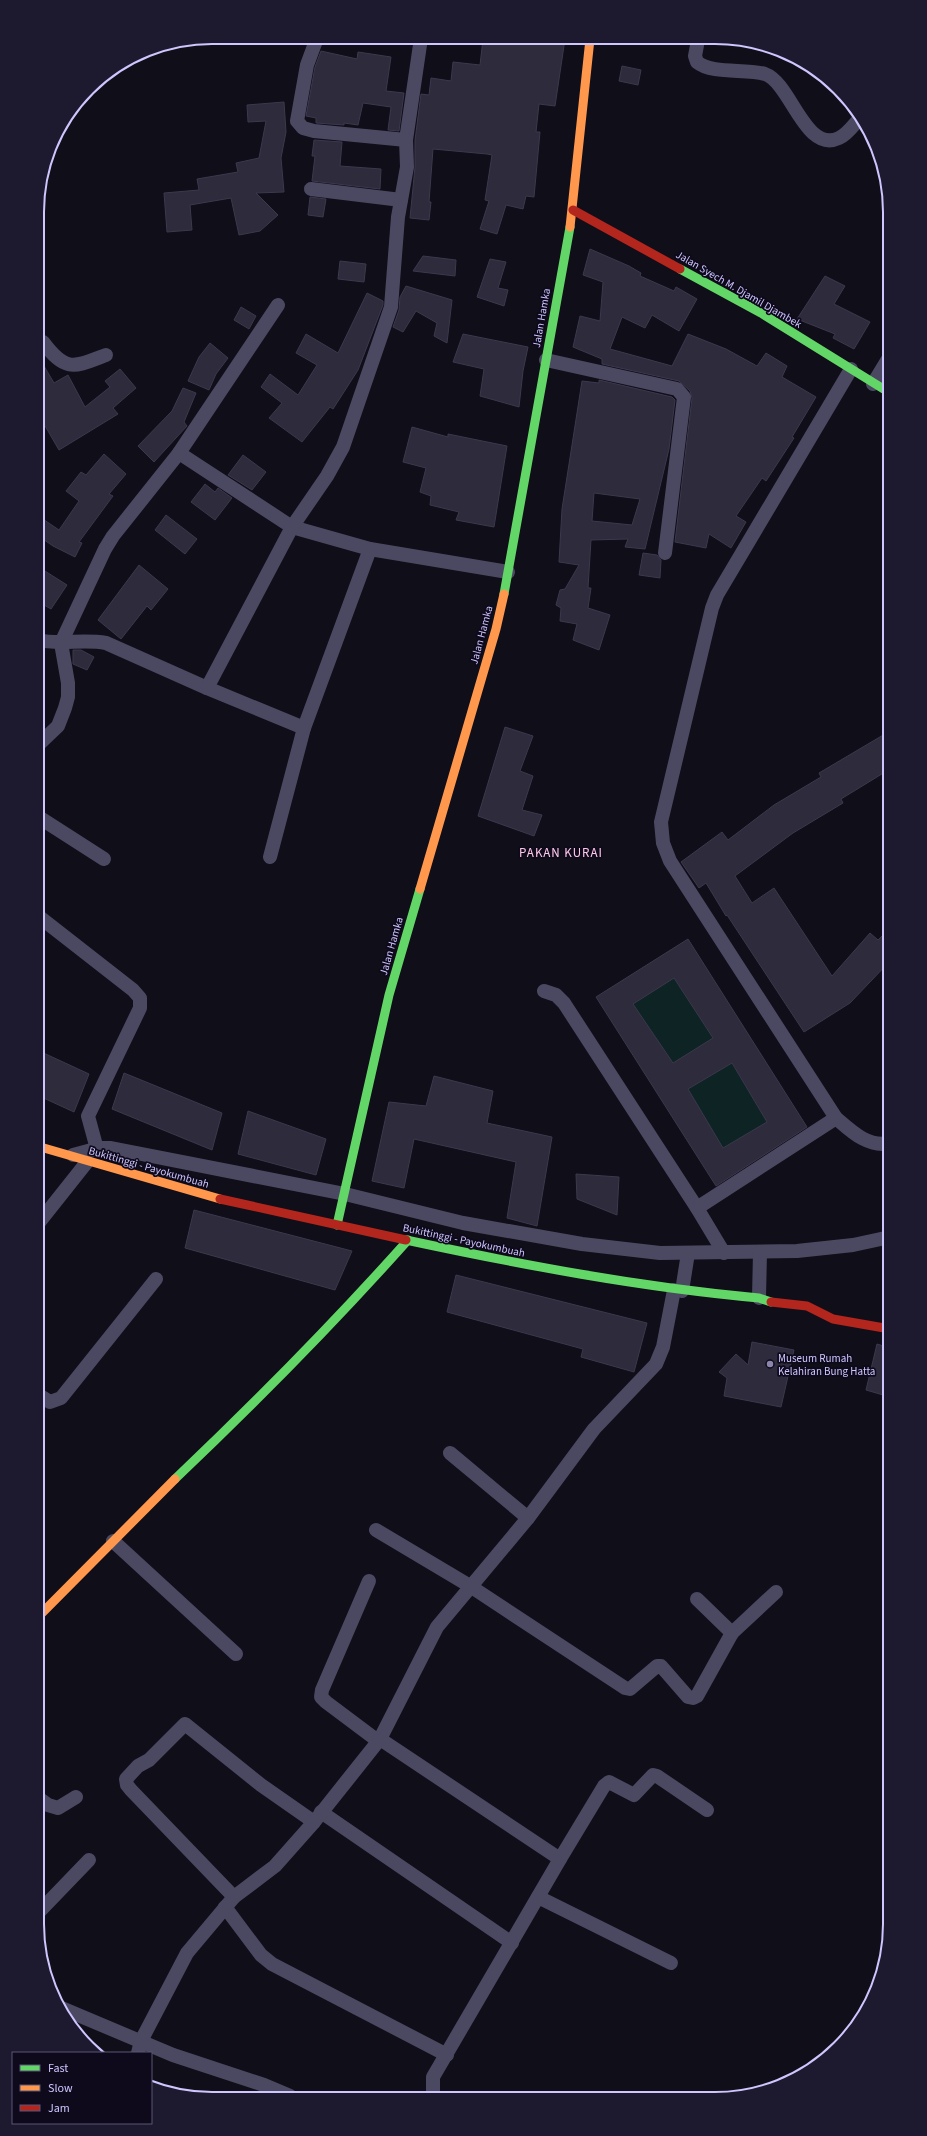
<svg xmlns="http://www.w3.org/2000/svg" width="927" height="2136" viewBox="0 0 927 2136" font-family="'Source Sans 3',sans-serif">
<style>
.green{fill:#0d2324}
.building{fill:#2e2b3c;stroke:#3c384e;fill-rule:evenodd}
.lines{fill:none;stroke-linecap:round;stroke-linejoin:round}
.street{stroke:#4b4961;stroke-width:14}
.fast{stroke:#63d668;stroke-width:9}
.slow{stroke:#ff974d;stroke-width:9}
.jam{stroke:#b3261e;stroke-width:9}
.poi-dot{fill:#8c86ae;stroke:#0e0a1c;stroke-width:1.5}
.labels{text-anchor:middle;stroke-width:3.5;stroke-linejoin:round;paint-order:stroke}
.street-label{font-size:11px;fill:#cec6ff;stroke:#0e0a1c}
.poi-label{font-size:11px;fill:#cec6ff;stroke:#0e0a1c;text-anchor:start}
.quarter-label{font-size:13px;letter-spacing:1px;fill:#ffc8e9;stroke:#0e0a1c}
.rim{fill:none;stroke:#cec6ff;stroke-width:2}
</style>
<rect width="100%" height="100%" fill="#100e18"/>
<g class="green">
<path d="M674,978L713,1038L673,1063L633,1004Z"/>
<path d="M732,1063L767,1122L723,1148L688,1089Z"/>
</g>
<g class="building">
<path d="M483,39H565L555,106L539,104L536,132H540L534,197L526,196L523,209L506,205L497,234L480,229L489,201L485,200L492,155L487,154L433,149L429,202H431L429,220L410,218L415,167V140L421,94L429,95L431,78L451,81L453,62L480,65Z"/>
<path d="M321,51L357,59L358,52L391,57L386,91L404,93L399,131L388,130L391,107L363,103L358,125L344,123V125L316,123V118L306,116L315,67Z"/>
<path d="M622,66L641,70L638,85L619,81Z"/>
<path d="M284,102L286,132L281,158L284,192L256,193L278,215L260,231L239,235L231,198L190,205L192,230L167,232L164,193L199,190L197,179L238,172L236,163L259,158L266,121L248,122L247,105Z"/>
<path d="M314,140L342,142L340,166L381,169L380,189L312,181L315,156H312Z"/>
<path d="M310,197L326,199L323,217L308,215Z"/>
<path d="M590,249L629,266L641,273L640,276L674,291L676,287L697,299L679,331L652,315L645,328L622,317L610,349L672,366L688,334L726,349L757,366L766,353L787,366L782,377L816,397L792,437L794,438L766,481L762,478L736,516L746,522L731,548L709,534L706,548L675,542L692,398L690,391L679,381L602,364V359L573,347L580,316L600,321L603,282L583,275Z"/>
<path d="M423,256L456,260L455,276L413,271Z"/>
<path d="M490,259L506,262L498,288L508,290L504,306L477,297Z"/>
<path d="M340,261L366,264L364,282L338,279Z"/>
<path d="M825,276L845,286L834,304L870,322L854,349L833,338L835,334L797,319Z"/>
<path d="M406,286L452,300L447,343L434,336L437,323L416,311L403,332L393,327L399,310L400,297Z"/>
<path d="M367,293L383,301V305L358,370L333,409L330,407L302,442L269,418L282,403L261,387L270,374L298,395L317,365L296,353L306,334L338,353Z"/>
<path d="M241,307L256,316L249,329L234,320Z"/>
<path d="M463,334L528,347L523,371L519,407L480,396L484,369L453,362Z"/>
<path d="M210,343L228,358L216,374L209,390L188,381L199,357Z"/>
<path d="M37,354L54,383L68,375L85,407L110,387L105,381L120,369L136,388L113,408L118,414L59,450L37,412Z"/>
<path d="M599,380L672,397L675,400L669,449L645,549L625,547L628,539L591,540L588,588H591L588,608L610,615L599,650L573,640L577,624L560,621L561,608L556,605L560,590L565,589L579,565L559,562L562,509L582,381L599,383ZM594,493L640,499L632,525L592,521Z"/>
<path d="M183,388L196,393L184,422L187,426L154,462L138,446L172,411Z"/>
<path d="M412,427L448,437V434L507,446L494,527L456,520L459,512L430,505L431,496L420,492L426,468L403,462Z"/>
<path d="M104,454L126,474L109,494L113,496L79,542L82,543L75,557L53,546L37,535V515L59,530L79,501L66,491L81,472L86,475Z"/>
<path d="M243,455L266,472L252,490L228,475Z"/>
<path d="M205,484L215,492L218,488L232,498L215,520L191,502Z"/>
<path d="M166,515L197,539L185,554L155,530Z"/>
<path d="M643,553L657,555L661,560L660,578L639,575Z"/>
<path d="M139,565L168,589L151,610L147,606L121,639L98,620Z"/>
<path d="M37,566L67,585L51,609L37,601Z"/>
<path d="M73,650H81L94,657L87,670L73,664Z"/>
<path d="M505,727L533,736L520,771L533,776L522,810L542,815L534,836L478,816Z"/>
<path d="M890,731V769L841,799L843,803L793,833L735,876L752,903L774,888L832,976L870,933L878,940L890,928V961L850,1003L804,1032L727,915L726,916L706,883L699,888L681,862L722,832L728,840L774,805L821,777L819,773Z"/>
<path d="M688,939L807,1127L716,1186L596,997ZM674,978L713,1038L673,1063L633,1004ZM732,1063L767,1122L723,1148L688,1089Z"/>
<path d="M37,1050L89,1074L74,1112L37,1095Z"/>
<path d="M124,1073L222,1113L212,1150L112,1109Z"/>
<path d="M434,1076L493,1091L487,1123L552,1137L537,1226L507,1218L516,1162L414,1139L404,1188L372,1181L389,1102L426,1106Z"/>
<path d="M248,1111L326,1139L316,1175L238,1154Z"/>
<path d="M576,1174L619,1177L617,1215L577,1199Z"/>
<path d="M194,1210L352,1251L335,1290L185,1248Z"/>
<path d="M456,1275L647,1323L634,1372L581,1357L583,1349L447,1312Z"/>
<path d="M752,1342L794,1350L781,1407L724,1396L727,1378L719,1372L736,1354L748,1365Z"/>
<path d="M877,1344L890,1348V1397L866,1390Z"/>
</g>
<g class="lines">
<g class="street">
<path d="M698,40L695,56L697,62C713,75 745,68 765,74C791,83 805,154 839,138C848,134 854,124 861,117"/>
<path d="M406,140L421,38"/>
<path d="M311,189L401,200"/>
<path d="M37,343L43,342C66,373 74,367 106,355"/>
<path d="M546,360L677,389L684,397L665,553"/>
<path d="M851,369L717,595L712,608L661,822L663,843L670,861L836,1118C851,1131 868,1148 890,1143"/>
<path d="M873,384L890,356"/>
<path d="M179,453L292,527L370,549L508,572"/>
<path d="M37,640C60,645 83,639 106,643L207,688L304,728"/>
<path d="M207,688L292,527L327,476L343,447L391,307L398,217L407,167L406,140L314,131L303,128L297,121L307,65L317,38"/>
<path d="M37,746L58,726L65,708L68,697V683L61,643L105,549L113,536L179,453L278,305"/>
<path d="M37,816L104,859"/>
<path d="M270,857L304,728L370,549"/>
<path d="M37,915L133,990L140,998V1008L88,1116L97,1149"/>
<path d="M544,991L556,995L564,1003L697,1208L724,1253"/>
<path d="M73,1155L99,1148H111L345,1194L463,1223L582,1244L660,1253L797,1251L853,1245L890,1237"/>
<path d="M697,1208L836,1118"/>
<path d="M37,1225L87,1162"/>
<path d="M682,1291L688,1253"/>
<path d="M759,1298L760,1252"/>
<path d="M37,1394L50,1402L61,1398L156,1279"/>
<path d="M450,1453L528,1518"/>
<path d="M376,1530L470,1586L625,1688L630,1689L657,1666H661L688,1697L693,1698L697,1696L732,1633L776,1592"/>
<path d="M113,1541L236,1654"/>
<path d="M369,1581L322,1690L321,1697L326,1702L378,1741"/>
<path d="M697,1599L732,1633"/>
<path d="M37,1797L48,1805L58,1808L76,1797"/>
<path d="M321,1812L512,1943"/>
<path d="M560,1859L604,1786L609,1782L634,1795L653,1775L657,1776L707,1810"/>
<path d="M234,1897L131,1790L127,1785L126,1779L138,1766L149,1760L185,1724L261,1785L314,1822"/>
<path d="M538,1897L671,1963"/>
<path d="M225,1907L261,1955L272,1964L447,2055"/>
<path d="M37,1914L89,1860"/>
<path d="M59,2007L173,2055L264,2085L290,2096"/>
<path d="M138,2053L141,2041L187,1953L234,1897L275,1866L314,1822L380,1739"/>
<path d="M433,2097V2077L560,1859L380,1739L437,1627L528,1518L594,1429L656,1364L663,1347L674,1290"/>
</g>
<g class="fast">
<path d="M680,269L761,313L890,393"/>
<path d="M504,594L570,227"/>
<path d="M337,1225L389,995L420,889"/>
<path d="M406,1240C523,1265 639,1287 759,1298L771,1302"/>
<path d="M175,1479C256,1402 334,1323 408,1240"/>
</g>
<g class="slow">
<path d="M570,227L590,39"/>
<path d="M420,889L496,629L504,594"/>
<path d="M37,1146L220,1199"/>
<path d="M37,1618L175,1479"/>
</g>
<g class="jam">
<path d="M573,210L680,269"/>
<path d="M220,1199L406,1240"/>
<path d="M771,1302L807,1306L833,1319L890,1329"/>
</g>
</g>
<circle class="poi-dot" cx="770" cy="1364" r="4"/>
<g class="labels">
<g class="street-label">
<text transform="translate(739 289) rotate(30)" y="4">Jalan Syech M. Djamil Djambek</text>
<text transform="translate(541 318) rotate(-80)" y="4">Jalan Hamka</text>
<text transform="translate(481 635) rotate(-75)" y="4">Jalan Hamka</text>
<text transform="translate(391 946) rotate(-74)" y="4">Jalan Hamka</text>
<text transform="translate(149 1167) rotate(16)" y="4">Bukittinggi - Payokumbuah</text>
<text transform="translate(464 1240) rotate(12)" y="4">Bukittinggi - Payokumbuah</text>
</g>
<g class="poi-label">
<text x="778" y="1362">Museum Rumah<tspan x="778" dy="13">Kelahiran Bung Hatta</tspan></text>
</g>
<g class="quarter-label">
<text x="561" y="857">PAKAN KURAI</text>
</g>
</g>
<path d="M0 0H927V2136H0ZM212 44H715A168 168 0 0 1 883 212V1924A168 168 0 0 1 715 2092H212A168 168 0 0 1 44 1924V212A168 168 0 0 1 212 44Z" fill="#1d192e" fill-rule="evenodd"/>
<path class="rim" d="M212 44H715A168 168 0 0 1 883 212V1924A168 168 0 0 1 715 2092H212A168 168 0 0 1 44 1924V212A168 168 0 0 1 212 44Z"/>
<rect x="12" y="2052" width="140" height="72" fill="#0e0a1c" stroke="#5b5577"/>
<rect x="20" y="2065" width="20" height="6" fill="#63d668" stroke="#5b5577"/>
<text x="48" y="2072" font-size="12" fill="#cec6ff">Fast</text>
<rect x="20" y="2085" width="20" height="6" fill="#ff974d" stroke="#5b5577"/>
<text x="48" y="2092" font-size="12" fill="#cec6ff">Slow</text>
<rect x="20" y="2105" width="20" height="6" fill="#b3261e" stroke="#5b5577"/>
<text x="48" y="2112" font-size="12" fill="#cec6ff">Jam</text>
</svg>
